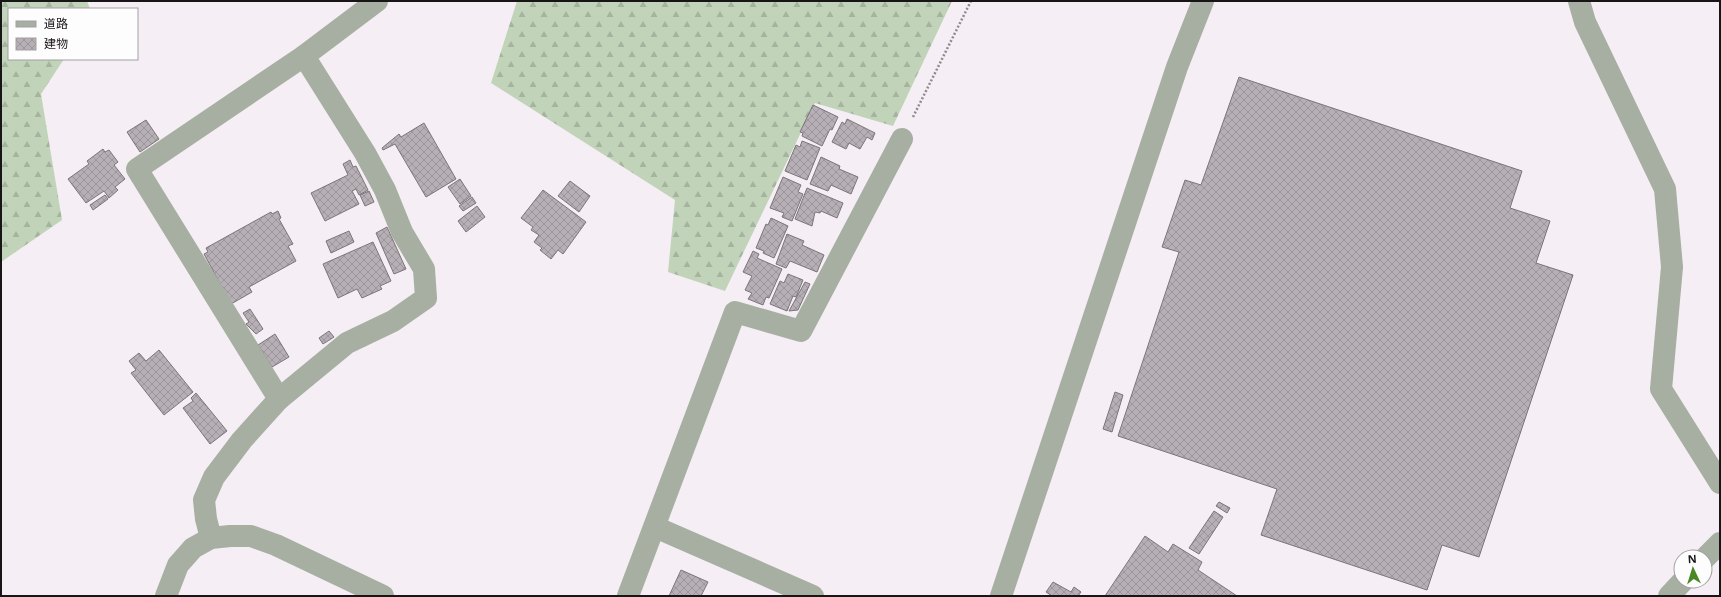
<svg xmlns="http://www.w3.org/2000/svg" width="1721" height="597" viewBox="0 0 1721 597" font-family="'Noto Sans','Noto Sans JP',sans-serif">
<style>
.forest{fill:url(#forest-firs)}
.building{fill:url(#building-cross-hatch);stroke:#7b757a}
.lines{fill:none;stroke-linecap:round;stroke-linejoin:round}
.path{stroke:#8f8a8e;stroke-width:2.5;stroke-dasharray:2 2;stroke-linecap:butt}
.minor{stroke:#a6afa2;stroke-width:22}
</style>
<defs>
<pattern id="forest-firs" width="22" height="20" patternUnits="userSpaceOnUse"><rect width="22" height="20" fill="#c1d3b9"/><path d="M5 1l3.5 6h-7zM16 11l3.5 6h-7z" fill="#a5b49e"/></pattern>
<pattern id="building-cross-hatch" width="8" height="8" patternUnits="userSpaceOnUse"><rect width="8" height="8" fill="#b6afb5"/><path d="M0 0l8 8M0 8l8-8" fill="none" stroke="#9c969b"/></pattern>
</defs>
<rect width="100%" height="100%" fill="#f5eef4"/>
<g class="forest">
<path d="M1,1H87L90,9H9V59H64L41,94L62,220L1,262Z"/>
<path d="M517,1H952L893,126L815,103L725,291L668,272L675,200L491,83Z"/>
</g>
<g class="building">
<path d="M1239,77L1522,171L1510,208L1550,221L1536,263L1573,275L1479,557L1442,545L1427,590L1261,535L1277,489L1118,436L1179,252L1162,247L1185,180L1201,185Z"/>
<path d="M813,105L838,117L832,130L830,129L822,146L802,136L803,133L800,132Z"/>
<path d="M847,119L875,133L872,140L867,137L860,149L849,143L846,149L832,142L842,122L845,124Z"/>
<path d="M146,120L159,139L140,152L127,132Z"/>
<path d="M424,123L456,179L426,197L395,144L383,150L382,148L399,134L401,137Z"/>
<path d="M802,141L820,148L807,180L785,171L796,145L800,147Z"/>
<path d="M103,149L105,152L109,150L118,162L114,165L125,179L115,187L118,190L109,198L104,191L86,203L68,179L89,164L87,161Z"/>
<path d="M821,157L840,166L839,169L858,177L851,194L831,185L828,191L810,184Z"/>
<path d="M350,160L353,167L356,166L368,190L359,195L356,189L352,191L359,204L325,221L311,193L348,175L343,164Z"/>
<path d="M783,177L801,185L798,192L803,194L792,221L782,217L784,213L770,208Z"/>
<path d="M460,179L471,196L460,204L448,187Z"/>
<path d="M570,181L590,196L579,212L558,196Z"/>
<path d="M807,188L843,203L837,218L821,211L820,213L815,212L812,226L795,219Z"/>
<path d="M543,190L586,222L563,254L558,250L551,259L540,250L542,248L534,242L539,235L531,230L533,227L521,218Z"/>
<path d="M369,191L374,202L365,206L360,195Z"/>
<path d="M105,195L108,199L93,210L90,205Z"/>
<path d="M472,197L476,203L463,211L459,206Z"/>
<path d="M477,206L485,217L466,232L458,221Z"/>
<path d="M278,211L281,218L279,219L293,244L288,246L296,261L249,287L252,292L231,304L204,254L208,252L206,248L271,212L272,214Z"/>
<path d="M771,218L788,226L774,258L763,253L764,251L756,248L766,224L768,225Z"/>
<path d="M387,227L406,269L394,274L376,233Z"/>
<path d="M349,231L354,242L331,253L326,241Z"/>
<path d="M787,234L804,241L802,245L824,255L817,272L790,261L786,268L776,264Z"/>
<path d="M373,242L391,281L380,286L382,289L362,298L357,289L338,298L323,264Z"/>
<path d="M753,251L759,254L757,258L782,269L769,298L766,297L763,305L748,299L752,293L745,290L752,276L743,272Z"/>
<path d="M788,274L803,280L796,297L793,296L787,311L770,304L780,281L784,283Z"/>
<path d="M805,282L810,284L798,310L789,311Z"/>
<path d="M250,309L263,329L256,334L246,324L249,322L243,313Z"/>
<path d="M329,331L334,337L323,344L319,338Z"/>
<path d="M275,334L289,357L272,367L258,345Z"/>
<path d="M159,350L193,392L164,415L131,373L136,370L129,361L139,353L146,361Z"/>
<path d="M1115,392L1123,395L1112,432L1103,429Z"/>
<path d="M196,393L227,431L210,444L183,408L193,401L191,398Z"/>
<path d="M1219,502L1230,508L1227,513L1216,506Z"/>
<path d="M1214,511L1223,517L1199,554L1189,548Z"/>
<path d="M1145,536L1168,552L1173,544L1202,562L1198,570L1237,596H1105Z"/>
<path d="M681,570L708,582L701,596H669Z"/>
<path d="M1053,582L1071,592L1074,587L1081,592L1078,596H1052L1046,592Z"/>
</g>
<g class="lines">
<path class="path" d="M913,117L971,1"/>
<g class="minor">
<path d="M1579,1L1585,22L1665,189L1672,267L1661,389L1720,483"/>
<path d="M279,399L137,169L304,56"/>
<path d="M655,527L813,596"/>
<path d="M211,538L206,519L204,500L214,477L242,440L279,399L347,343L393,321L426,298L424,269L402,232L385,190L365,153L304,56L377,1"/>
<path d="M1705,558L1720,543"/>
<path d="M166,596L178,565L193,548L211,538L230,536H251L276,545L383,596"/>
<path d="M628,596L735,312L801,331L902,139"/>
<path d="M1001,596L1177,67L1203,1"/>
<path d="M1669,596L1683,581"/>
</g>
</g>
<rect width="1721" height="597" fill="none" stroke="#181517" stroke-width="4"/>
<rect x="8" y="8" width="130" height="52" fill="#fefdfe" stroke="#a2a0a2"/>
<rect x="16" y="21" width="20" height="6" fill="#a6afa2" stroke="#a2a0a2"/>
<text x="44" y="28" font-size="12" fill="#181517">道路</text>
<rect x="16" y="38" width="20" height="12" fill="url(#building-cross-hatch)" stroke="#a2a0a2"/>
<text x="44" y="48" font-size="12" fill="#181517">建物</text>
<g transform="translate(1693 569) rotate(356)"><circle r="19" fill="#fefdfe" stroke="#a2a0a2"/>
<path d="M0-3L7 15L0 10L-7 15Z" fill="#4b8725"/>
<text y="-6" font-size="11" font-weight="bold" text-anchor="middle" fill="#181517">N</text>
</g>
</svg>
